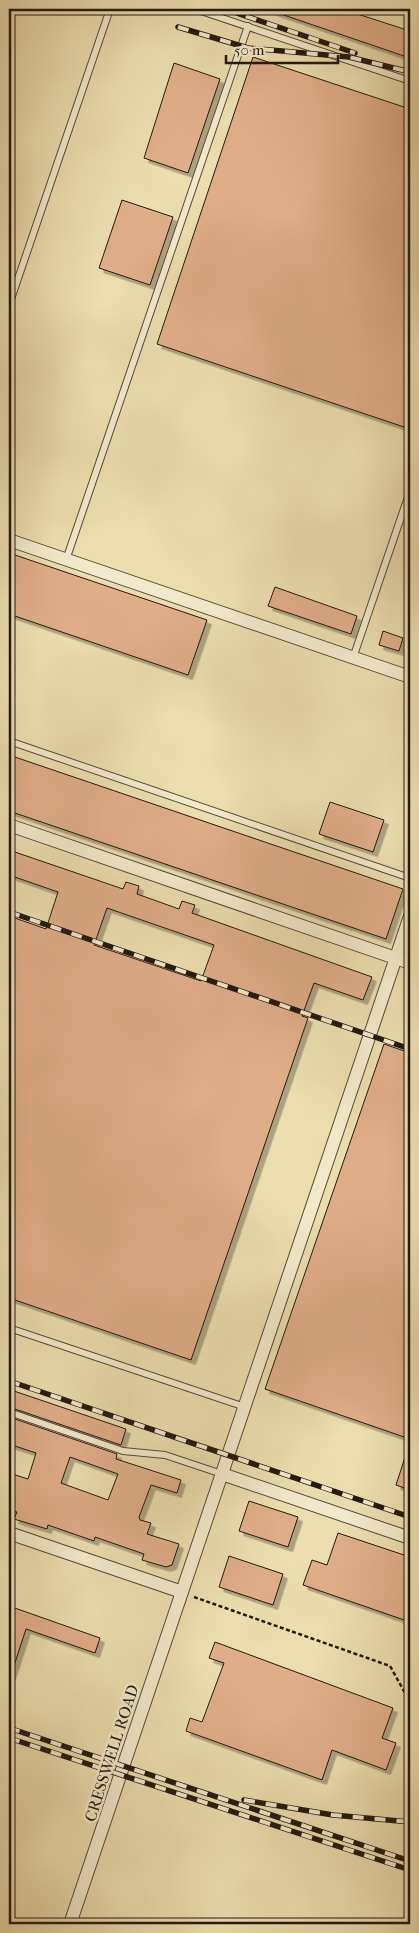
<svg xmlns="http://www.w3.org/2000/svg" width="419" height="1933" viewBox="0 0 419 1933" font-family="'IM FELL French Canon',serif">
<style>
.building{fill:#dfad88;stroke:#22190f;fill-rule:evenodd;filter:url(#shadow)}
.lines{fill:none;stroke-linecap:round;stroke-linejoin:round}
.lane-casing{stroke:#544a37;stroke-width:8}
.street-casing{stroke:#544a37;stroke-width:14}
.path{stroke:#22190f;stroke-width:2.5;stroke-dasharray:4 2.5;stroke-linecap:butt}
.lane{stroke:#f2e9ca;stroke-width:6}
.street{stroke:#f2e9ca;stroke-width:12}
.rail-casing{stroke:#22190f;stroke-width:5.5}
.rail{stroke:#f2e9ca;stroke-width:4;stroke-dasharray:11;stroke-linecap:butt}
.labels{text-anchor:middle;stroke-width:5;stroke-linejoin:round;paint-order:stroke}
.street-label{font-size:16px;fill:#22190f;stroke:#f2e9ca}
</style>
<defs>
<filter id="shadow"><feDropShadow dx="4.5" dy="4.5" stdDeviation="0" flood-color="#0004"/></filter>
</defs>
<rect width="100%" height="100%" fill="#ebddae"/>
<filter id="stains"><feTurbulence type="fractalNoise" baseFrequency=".004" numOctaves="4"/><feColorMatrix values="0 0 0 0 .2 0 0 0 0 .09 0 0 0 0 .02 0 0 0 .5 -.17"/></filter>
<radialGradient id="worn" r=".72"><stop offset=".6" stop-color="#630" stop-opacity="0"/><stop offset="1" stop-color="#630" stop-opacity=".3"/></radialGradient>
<g class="building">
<path d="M272,9H342L410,31V58L272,11Z"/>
<path d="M253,57L410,109V429L157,344Z"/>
<path d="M174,63L220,79L188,173L144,158Z"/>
<path d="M122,200L173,217L150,285L99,268Z"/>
<path d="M9,553L207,620L188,675L9,614Z"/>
<path d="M275,587L357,616L351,634L268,606Z"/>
<path d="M383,631L403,638L399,651L379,645Z"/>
<path d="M9,755L403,889L386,939L9,811Z"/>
<path d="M330,802L384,820L373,852L319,834Z"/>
<path d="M9,850L123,889L126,882L139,886L137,894L179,909L182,901L195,905L192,913L372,977L363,1000L314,983L302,1016L308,1018L191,1360L9,1298V916L46,929L58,892L9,875ZM107,908L214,945L201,981L94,945Z"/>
<path d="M384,1044L410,1053V1439L265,1389Z"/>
<path d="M11,1390L126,1429L121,1445L9,1407Z"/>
<path d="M9,1417L117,1454L116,1459L181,1480L177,1493L151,1485L139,1517L140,1520L151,1523L147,1534L179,1544L172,1565L166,1567L142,1560L144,1554L95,1537L94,1541L48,1525L47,1529L14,1519L17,1512L9,1510V1473L28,1479L36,1453L9,1444ZM70,1457L118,1474L108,1500L61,1483Z"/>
<path d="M408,1448H410V1490L396,1485Z"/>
<path d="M249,1501L298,1517L288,1547L239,1531Z"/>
<path d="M338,1533L410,1557V1622L303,1585L312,1560L327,1565Z"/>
<path d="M229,1556L283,1574L273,1605L219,1587Z"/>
<path d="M9,1606L100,1638L95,1653L26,1629L11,1675H9Z"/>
<path d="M215,1642L393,1708L382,1738L396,1743L386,1770L332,1750L322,1780L186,1731L190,1718L202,1722L224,1663L209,1658Z"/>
</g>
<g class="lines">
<g class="lane-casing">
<g id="lane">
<path d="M195,9L410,81"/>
<path d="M9,305L110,9"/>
<path d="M66,560L248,26"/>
<path d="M353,658L410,491"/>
<path d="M9,741L410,878"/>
<path d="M9,1328L245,1407"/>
<path d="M9,1412L123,1451L165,1455L222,1474"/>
</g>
</g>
<g class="street-casing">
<g id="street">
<path d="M9,540L410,677"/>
<path d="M9,825L410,963"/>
<path d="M222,1474L410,1538"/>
<path d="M9,1533L182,1592"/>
<path d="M70,1924L410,916"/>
</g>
</g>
<path class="path" d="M194,1597L390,1666L410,1702"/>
<use href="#lane" class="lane"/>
<use href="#street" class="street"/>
<g class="rail-casing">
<g id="rail">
<path d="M225,9L355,53"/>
<path d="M178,27L248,48L349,57L410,72"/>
<path d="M9,912L410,1049"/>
<path d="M9,1381L410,1517"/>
<path d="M9,1728L410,1861"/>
<path d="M9,1738L410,1870"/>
<path d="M244,1800L333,1815L410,1822"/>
</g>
</g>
<use href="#rail" class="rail"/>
</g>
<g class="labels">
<g class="street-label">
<text transform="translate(111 1753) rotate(-72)" y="6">CRESSWELL ROAD</text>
</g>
</g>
<rect width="419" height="1933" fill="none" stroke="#ebddae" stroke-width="30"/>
<rect x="10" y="10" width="399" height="1913" fill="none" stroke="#22190f" stroke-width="2.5"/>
<rect x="15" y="15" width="389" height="1903" fill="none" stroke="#22190f"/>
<path d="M226 55v8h112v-8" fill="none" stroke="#22190f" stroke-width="2.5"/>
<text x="234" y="55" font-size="15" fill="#22190f" stroke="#f2e9ca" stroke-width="4" paint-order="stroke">50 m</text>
<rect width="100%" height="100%" filter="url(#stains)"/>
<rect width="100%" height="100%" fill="url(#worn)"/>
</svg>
